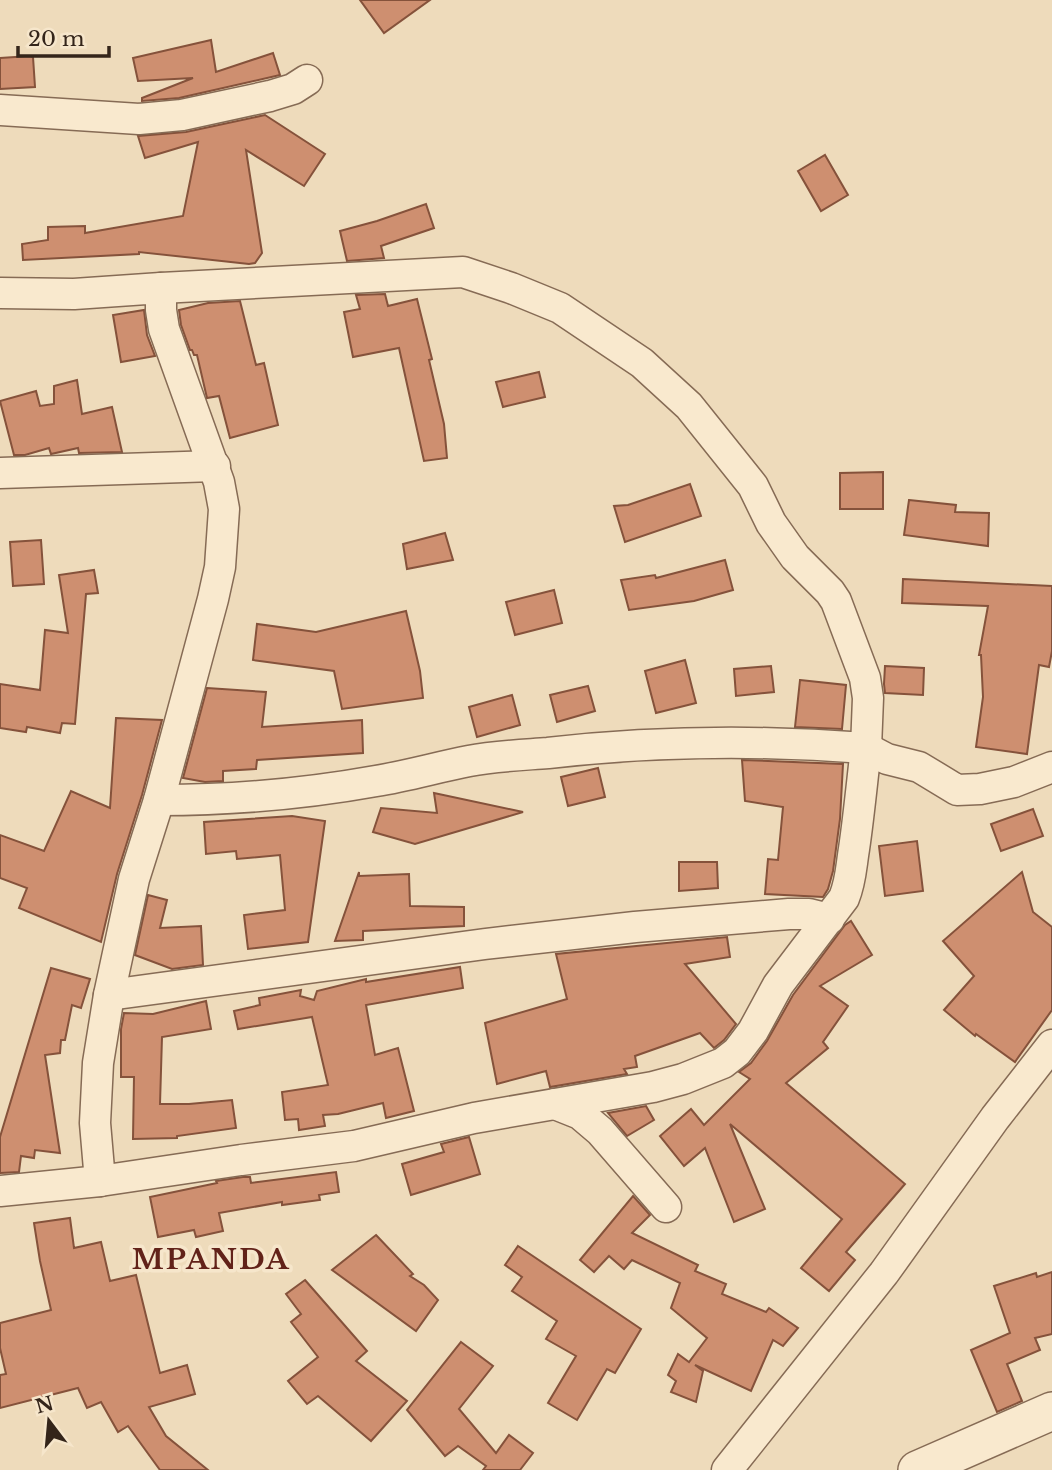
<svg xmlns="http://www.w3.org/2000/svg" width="1052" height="1470" viewBox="0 0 1052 1470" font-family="'Libre Baskerville',serif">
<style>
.building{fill:#ce8f70;stroke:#85523b;stroke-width:2}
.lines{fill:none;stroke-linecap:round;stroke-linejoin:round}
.minor-casing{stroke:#866b55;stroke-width:33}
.tertiary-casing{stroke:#866b55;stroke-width:40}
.minor{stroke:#f9e9ce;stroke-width:30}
.tertiary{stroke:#f9e9ce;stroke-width:37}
.labels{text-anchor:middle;stroke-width:7;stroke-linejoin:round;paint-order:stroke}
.district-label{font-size:28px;font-weight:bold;letter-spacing:2px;fill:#622219;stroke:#f6e6cb}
</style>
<rect width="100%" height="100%" fill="#eedbbb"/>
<g class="building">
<path d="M360,0H430L384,33Z"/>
<path d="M211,40L216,72L273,53L280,75L179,98L142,101V98L193,78L138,81L133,58Z"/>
<path d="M30,56L33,57L35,87L0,89V58Z"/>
<path d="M265,115L325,154L304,186L246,150L262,253L255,263L249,264L139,252V254L23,260L22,244L48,240V227L85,226V233L183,216L198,142L145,158L138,136L186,132Z"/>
<path d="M825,155L848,195L821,211L798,171Z"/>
<path d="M426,204L434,228L381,246L384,258L347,261L340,231L377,221Z"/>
<path d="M385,294L388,306L417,299L432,359L429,360L444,424L447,458L424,461L399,348L353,357L344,312L360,309L356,295Z"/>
<path d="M240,301L256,365L264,363L278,425L230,438L219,396L207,398L197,355H194L192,350H190L181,325L179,310L208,303Z"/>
<path d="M144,310L147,335L155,356L121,362L113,315Z"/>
<path d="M539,372L545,397L503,407L496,382Z"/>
<path d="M77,380L82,414L112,407L122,452L79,453L78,448L51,454L49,448L25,455H14L0,401L36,391L40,406L54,404V386Z"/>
<path d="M883,472V509H840V473Z"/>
<path d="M690,484L701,516L625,542L614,506L628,505Z"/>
<path d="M909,500L956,505L955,512L989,513L988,546L904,535Z"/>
<path d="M445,533L453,560L407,569L403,544Z"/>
<path d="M41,540L44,584L13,586L10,542Z"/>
<path d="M725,560L733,590L694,601L629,610L621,580L655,575L656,578Z"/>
<path d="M94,570L98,593L86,594L75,724L62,723L60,733L27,727L26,732L0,728V684L40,690L45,630L68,633L59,575Z"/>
<path d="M903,579L1052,586V651L1049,667L1039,665L1027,754L976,747L983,697L981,655H979L988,606L902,603Z"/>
<path d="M554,590L562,623L515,635L506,602Z"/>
<path d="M406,611L420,671L423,698L342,709L334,671L253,660L257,624L316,632Z"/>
<path d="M685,660L696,703L656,713L645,671Z"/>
<path d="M771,666L774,692L736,696L734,669Z"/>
<path d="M885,666L924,668L923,695L885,693L884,684Z"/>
<path d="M800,680L846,685L842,729L795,727Z"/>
<path d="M588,686L595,711L557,722L550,695Z"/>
<path d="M207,688L266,692L262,727L362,720L363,753L257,760L256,769L223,771V781L205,782L183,778Z"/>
<path d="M512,695L520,725L477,737L469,707Z"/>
<path d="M116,718L162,720L142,795L117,874L101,942L19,908L27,888L0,878V835L44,851L71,791L110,808Z"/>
<path d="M742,760L843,764L840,819L833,871L828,889L823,897L765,894L768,859L778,860L783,807L745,801Z"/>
<path d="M598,768L605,797L568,806L561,777Z"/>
<path d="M434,793L523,812L415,844L373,832L381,808L437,813Z"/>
<path d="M1033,809L1043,836L1001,851L991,824Z"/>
<path d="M292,816L325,821L308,942L248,949L244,915L285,910L280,855L237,859L236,851L206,854L204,822Z"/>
<path d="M917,841L923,891L885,896L879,846Z"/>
<path d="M679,862H717L718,888L679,891Z"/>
<path d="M359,872V876L409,874L410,906L464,907V926L363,931V940L335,941Z"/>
<path d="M1022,872L1033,912L1052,927V1010L1015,1062L976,1034L975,1036L944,1010L974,976L943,941Z"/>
<path d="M148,895L167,900L160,928L201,926L203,965L172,969L135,955Z"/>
<path d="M851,921L872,955L820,986L848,1006L823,1042L828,1048L786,1083L905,1184L846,1252L855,1260L829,1291L801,1268L842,1219L730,1124L765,1209L734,1222L705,1148L684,1166L660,1136L691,1109L704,1125L750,1079L739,1072L751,1063L767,1041L793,995L845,925Z"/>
<path d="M727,937L730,957L685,964L736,1024L724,1040L714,1048L700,1033L635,1056L637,1067L624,1069L627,1074L550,1087L546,1071L497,1084L485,1023L567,999L556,954Z"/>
<path d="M460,967L463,988L366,1005L375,1055L398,1048L414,1111L386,1118L383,1103L338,1114L323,1115L325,1126L299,1130L298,1119L285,1120L282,1092L328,1085L312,1017L238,1029L234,1011L260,1005L259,998L301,990L300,996L314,1000L317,991L366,979V982Z"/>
<path d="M51,968L90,979L81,1008L72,1005L65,1040H61L60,1053L45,1055L60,1153L35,1150L34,1158L21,1156L19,1172L0,1173V1137Z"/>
<path d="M206,1001L211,1029L162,1037L160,1104H189L232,1100L236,1128L177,1136V1138L133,1139L134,1077H121V1029L124,1013L153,1014Z"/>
<path d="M646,1106L654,1120L627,1136L608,1113Z"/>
<path d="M469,1137L480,1174L411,1195L402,1164L444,1152L441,1144Z"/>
<path d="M336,1172L339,1192L319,1195L320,1200L282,1205V1202L219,1213L223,1231L196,1237L194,1230L158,1237L150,1197L217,1183L216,1181L243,1177H250L251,1183Z"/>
<path d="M633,1196L650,1215L632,1233L698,1265L695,1271L726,1284L722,1294L766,1312L769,1308L798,1328L783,1346L773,1340L751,1391L695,1365L703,1371L696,1402L671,1392L676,1381L668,1375L678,1354L689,1362L707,1338L671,1308L680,1283L632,1260L624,1269L609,1256L594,1272L580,1260Z"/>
<path d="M70,1218L74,1248L101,1242L110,1281L136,1275L160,1373L187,1365L195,1394L149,1407L166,1436L208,1470H160L128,1426L118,1432L101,1402L87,1408L78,1388L0,1408V1375L6,1374L0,1348V1323L51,1310L40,1261L34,1223Z"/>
<path d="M376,1235L413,1274L410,1276L424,1285L438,1300L416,1331L332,1270Z"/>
<path d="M518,1246L641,1329L615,1373L607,1369L577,1420L548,1403L576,1356L546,1339L557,1321L512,1291L522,1277L505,1265Z"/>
<path d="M1052,1272V1334L1035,1338L1040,1350L1007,1364L1022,1401L997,1412L971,1350L1010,1333L994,1286L1036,1273L1037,1277Z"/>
<path d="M305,1280L367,1351L356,1361L407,1401L371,1441L318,1396L307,1404L288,1381L318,1357L291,1322L301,1314L286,1294Z"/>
<path d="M461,1342L493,1366L459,1409L496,1453L509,1435L533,1453L520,1470H483L486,1466L458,1446L445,1456L407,1410Z"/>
</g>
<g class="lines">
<g class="minor-casing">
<g id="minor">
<path d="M0,110L139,119L182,115L270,96L293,89L307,80"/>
<path d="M0,293L74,294L161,288V310L164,329L219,482L224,509L220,567L213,599L159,800L134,879L109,995L98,1063L95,1123L100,1181"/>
<path d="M0,473L215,466"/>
<path d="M159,800C232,800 304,794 376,781C407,776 438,767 469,761C495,756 522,755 548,753C654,741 760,740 866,748L868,698L865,678L836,601L830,592L795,557L771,523L753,486L689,406L642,363L560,308L511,288L463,272L161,288"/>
<path d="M109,995L485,944L635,927L789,914H809L829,919"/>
<path d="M555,1104L580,1114L600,1131L666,1207"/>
<path d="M0,1191L100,1181L241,1160L354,1146L474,1118L653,1087L683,1079L723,1063L737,1052L753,1031L778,985L844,898C851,881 851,867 854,849C859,815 862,782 866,748L887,759L919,767L957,790L980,789L1014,782L1052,767"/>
<path d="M727,1470L884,1273L995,1118L1052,1045"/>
</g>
</g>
<g class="tertiary-casing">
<path id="tertiary" d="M917,1470L1052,1411"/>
</g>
<use href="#minor" class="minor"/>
<use href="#tertiary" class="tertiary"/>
</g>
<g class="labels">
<g class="district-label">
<text x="211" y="1269">MPANDA</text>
</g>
</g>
<g transform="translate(49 1421) rotate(344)" stroke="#f6e6cb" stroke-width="5" paint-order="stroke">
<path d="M0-5L12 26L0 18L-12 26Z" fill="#34251a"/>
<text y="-10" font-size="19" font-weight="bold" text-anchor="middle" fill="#34251a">N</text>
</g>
<path d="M18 46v10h91v-10" fill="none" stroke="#34251a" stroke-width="3.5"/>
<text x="28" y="46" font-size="21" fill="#34251a" stroke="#f6e6cb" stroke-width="5" paint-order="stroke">20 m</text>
</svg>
